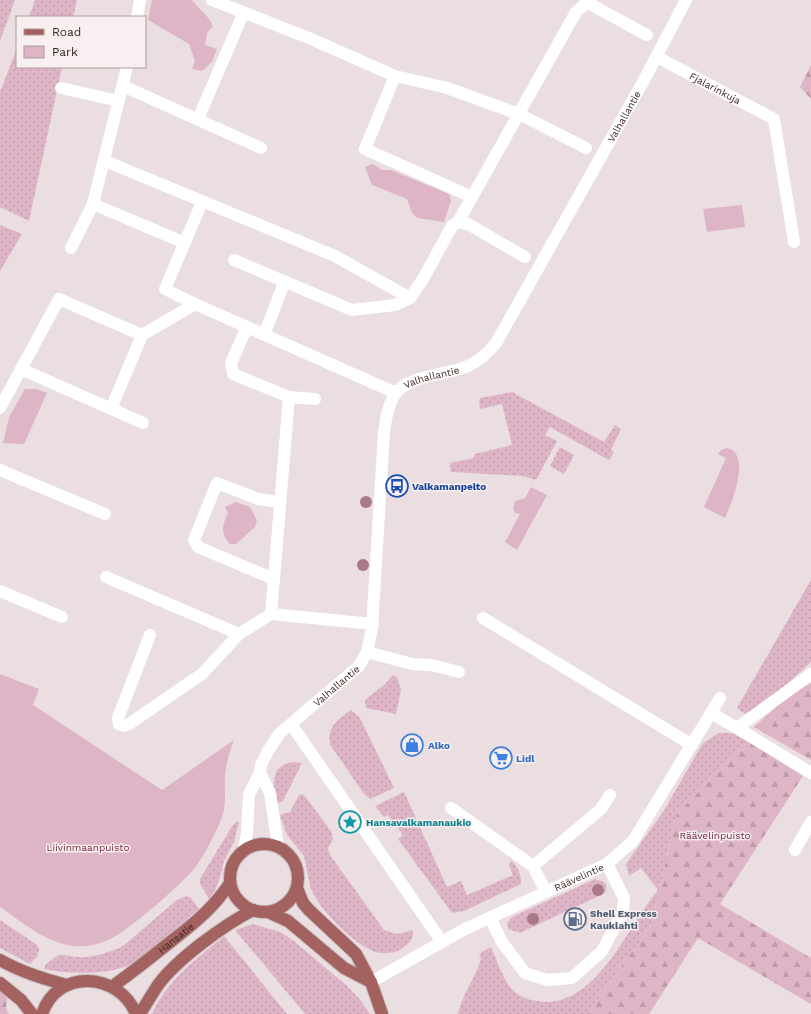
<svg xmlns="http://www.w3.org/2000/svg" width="811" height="1014" viewBox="0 0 811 1014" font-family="'Work Sans',sans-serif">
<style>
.grass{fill:url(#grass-dots)}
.forest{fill:url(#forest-firs)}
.park{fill:#deb5c7}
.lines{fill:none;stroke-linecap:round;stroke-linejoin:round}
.major-casing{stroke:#c4bcbc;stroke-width:14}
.minor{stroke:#fff;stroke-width:12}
.major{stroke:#a3625f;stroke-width:12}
.tree{fill:#aa7987}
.labels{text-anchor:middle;stroke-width:3;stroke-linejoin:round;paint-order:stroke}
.street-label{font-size:10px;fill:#3b1f1e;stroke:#f7eff0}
.transit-label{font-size:10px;font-weight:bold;fill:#164399;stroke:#f7eff0;text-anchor:start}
.shop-label{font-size:10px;font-weight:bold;fill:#366cbe;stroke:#f7eff0;text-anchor:start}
.culture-label{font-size:10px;font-weight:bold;fill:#0d838f;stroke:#f7eff0;text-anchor:start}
.park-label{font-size:10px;fill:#75263f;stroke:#f7eff0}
.service-label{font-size:10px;font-weight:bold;fill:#4e5e75;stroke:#f7eff0;text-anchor:start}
</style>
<defs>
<pattern id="grass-dots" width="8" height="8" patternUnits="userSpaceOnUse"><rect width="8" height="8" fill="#deb5c7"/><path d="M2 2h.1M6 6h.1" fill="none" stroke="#bf9baa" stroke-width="1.8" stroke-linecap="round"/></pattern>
<pattern id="forest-firs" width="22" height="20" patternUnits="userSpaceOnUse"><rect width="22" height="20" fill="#deb5c7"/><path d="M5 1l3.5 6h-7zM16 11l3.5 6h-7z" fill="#bf9baa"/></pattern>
</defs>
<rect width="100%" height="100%" fill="#ebdee0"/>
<g class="grass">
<path d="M0,0H15L0,41Z"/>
<path d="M35,0H77L73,17H29Z"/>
<path d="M17,48V67H62L29,221L0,207V92Z"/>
<path d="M0,225L22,234L0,271Z"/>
<path d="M512,392L604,442L615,425L621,429L611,450L614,452L609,460L550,427L545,435L557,441L536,480L523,476L451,472L450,463L474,458L475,454L512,445L502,404L480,409L479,402L480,398Z"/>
<path d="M560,447L574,455L564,474L550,466Z"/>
<path d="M811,580V662L777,694L745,714L737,708Z"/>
<path d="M393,675L397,677L401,690L396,714L366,708L365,700L384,685Z"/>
<path d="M351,710L360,718L394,788L370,799L364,794L331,746C325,728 338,720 351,710Z"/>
<path d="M719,733H732L748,741L676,815L652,924L587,1014H458C462,994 475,979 481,959L479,954L491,947C498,962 503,982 516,993C523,999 535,1001 545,1002C599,1003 628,925 658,890L641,868L629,876L626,864L663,812L703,743Z"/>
<path d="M294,762L302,763L283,801L277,804C273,787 269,764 294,762Z"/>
<path d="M404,792L447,887L461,881L467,895L513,875L509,865L511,861C517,864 522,877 521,884L464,911L452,913L398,839L403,835L388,815L384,817L375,806Z"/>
<path d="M301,794L304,795L331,831L333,839L328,848L330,855L384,930L397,934L413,930C414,938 410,943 403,948C395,954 380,955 371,950C352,942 321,910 312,892L314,891L311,890L304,856L287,835L280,815L290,812L299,795Z"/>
<path d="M236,822H239L234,842L224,861L220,877L215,891L209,899L200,884V879L231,828Z"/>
<path d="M595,879L604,882L606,885V892L603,894L520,933L508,929L507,923L512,917Z"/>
<path d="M187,896L191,898L199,909C181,924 146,958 127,966C105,975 67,974 44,969L46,964L58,955C64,954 70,957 76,957C92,958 109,953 123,946L177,900Z"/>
<path d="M0,920L37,945L39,950L37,957L30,964L0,948Z"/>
<path d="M253,924L280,932L294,941L347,986L361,1001L370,1014H305L235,930Z"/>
<path d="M224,936L287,1014H152C167,980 197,959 224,936Z"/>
</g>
<g class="forest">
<path d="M811,65V99L800,87Z"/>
<path d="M811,683V760L754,727L788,696Z"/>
<path d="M748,741L803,776L720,904L811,958V1004L698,938L649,1014H587L652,924L676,815Z"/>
<path d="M0,990L8,996C6,1003 5,1008 9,1014H0Z"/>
</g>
<g class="park">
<path d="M152,0H192C199,9 209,16 213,26L207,33L205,45L217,49L212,62L202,71L192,69L195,61L189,44L148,20Z"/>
<path d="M373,164L382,170H391L449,194L451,201L444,222L417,218L412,213L407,199L372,185L365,167Z"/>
<path d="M742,205L745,227L707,232L703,209Z"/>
<path d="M25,389H37L47,393L24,444L3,443L9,417Z"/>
<path d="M727,448C752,453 732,503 725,518L704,507L726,458L718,454L721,450Z"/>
<path d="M531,487L547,495L517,550L505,542L520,514L515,513L513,508L515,501L525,498Z"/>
<path d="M236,502L250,507L257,520L255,527L236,544H230C220,533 222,526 228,513L225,507Z"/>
<path d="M0,674L39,689L33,705L162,790L234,740C230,751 226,762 225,775C224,788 227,804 222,817C218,829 205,854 197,865C187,880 129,930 112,938C101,944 87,947 74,946C46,943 22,922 0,907Z"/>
</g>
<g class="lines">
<g class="major-casing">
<g id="major">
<circle cx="264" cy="878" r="34"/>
<path d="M297,888L303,903L309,910L356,954L371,982L382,1014"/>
<path d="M268,912L288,921L344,968L371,982"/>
<path d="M0,960C21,972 43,979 67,985"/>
<path d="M0,983L21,1000L32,1014"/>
<path id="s4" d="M113,986C134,971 154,955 174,939C196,922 215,906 230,883"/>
<path d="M42,1014C57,968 119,972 136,1014"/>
<path d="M140,1014C146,1004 152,994 158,985C177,959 224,925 253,910"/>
</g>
</g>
<g class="minor">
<path d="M212,0L309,38L395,76L447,88L519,114L586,148"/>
<path d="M588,3L647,35"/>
<path d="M137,17L140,0"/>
<path id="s1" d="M657,57L774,119L794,242"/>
<path d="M395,76L365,149L472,197L576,12L590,0"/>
<path d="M123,86L261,148"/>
<path d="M61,88L119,101"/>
<path d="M198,119L243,14"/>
<path d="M105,161L335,256L410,298"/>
<path d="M202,202L165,289L195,304L396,393"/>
<path d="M93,204L185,243"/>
<path d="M458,222L472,197"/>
<path d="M71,248L93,204L127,67"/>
<path d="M234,260L352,310L395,305L410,298L423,279L452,226L458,222L468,224L525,257"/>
<path d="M247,327L231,363L233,374L289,397L315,399"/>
<path d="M264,335L285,281"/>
<path d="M21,369L143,423"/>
<path d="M0,408L59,299L142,335L195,304"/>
<path d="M111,409L142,335"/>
<path d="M0,470L105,514"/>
<path d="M106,577L239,634L271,614L373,624"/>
<path d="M274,579L198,547L194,540L217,483L258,499L280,502"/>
<path d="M0,591L62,617"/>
<path d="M271,614L289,397"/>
<path d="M483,618L692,745"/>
<path d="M150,635L118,718L119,724L123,726L129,724L202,674L239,634"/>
<path d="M367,652L412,664L431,665L459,672"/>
<path d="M711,713L737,728L811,674"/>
<path d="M291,724L442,942"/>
<path d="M737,728L811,773"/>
<path d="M260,773L270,793L278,847"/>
<path d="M451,808L533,866L546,892"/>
<path id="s2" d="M244,850L247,833L249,794L260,773L261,765L268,751L279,734L359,666L367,652L372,628L384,432C386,418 388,404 396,393C409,375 448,375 468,366C479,361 488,353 496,343L643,82L686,0"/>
<path d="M795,850L811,822"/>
<path d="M533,866L601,809L610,795"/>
<path d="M490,918L502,942L525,973L547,980L572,978L602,951L623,912L624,898L607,864"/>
<path id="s3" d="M371,982L463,930L607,864L633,841L720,698"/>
</g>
<use href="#major" class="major"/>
</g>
<g class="tree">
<circle cx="366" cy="502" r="6"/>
<circle cx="363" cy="565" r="6"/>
<circle cx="598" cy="890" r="6"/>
<circle cx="533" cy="919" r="6"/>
</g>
<defs>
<g id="bus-ring" transform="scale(1.15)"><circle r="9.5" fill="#f7eff0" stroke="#1a4fb4" stroke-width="1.5"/><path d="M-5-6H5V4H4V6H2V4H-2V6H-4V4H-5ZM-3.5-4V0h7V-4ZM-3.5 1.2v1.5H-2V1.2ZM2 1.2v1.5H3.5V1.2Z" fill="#1a4fb4"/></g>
<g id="shop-ring" transform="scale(1.15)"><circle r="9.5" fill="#f7eff0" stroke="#3f7fe0" stroke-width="1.5"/><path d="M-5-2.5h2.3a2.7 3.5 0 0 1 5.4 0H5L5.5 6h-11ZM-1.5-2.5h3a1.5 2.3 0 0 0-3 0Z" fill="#3f7fe0"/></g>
<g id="supermarket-ring" transform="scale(1.15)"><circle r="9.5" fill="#f7eff0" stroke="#3f7fe0" stroke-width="1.5"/><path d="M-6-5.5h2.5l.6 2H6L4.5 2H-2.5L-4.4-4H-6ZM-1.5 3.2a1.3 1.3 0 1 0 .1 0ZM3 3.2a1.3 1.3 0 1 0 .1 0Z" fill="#3f7fe0"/></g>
<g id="sight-ring" transform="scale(1.15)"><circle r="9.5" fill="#f7eff0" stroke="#0f9aa8" stroke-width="1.5"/><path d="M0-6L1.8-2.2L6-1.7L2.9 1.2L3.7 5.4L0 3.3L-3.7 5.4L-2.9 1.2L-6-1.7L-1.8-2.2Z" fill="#0f9aa8"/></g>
<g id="fuel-ring" transform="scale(1.15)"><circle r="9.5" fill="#f7eff0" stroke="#5c6f8a" stroke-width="1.5"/><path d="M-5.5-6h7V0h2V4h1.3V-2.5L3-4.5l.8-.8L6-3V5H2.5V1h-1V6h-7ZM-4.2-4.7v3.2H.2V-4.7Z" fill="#5c6f8a"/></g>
</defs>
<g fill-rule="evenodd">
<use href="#bus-ring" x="397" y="486"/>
<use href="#shop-ring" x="412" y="745"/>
<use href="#supermarket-ring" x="501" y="758"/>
<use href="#sight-ring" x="350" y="822"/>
<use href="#fuel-ring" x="575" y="919"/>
</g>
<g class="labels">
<g class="street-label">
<text dy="4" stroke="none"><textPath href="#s1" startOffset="66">Fjalarinkuja</textPath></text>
<text dy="4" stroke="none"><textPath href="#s2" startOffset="882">Valhallantie</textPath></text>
<text dy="4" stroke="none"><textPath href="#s2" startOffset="547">Valhallantie</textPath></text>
<text dy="4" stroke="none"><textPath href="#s2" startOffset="199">Valhallantie</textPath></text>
<text dy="4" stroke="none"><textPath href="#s3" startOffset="233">Räävelintie</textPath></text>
<text dy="4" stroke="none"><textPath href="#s4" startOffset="79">Hansatie</textPath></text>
</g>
<g class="transit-label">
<text x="412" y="490">Valkamanpelto</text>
</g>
<g class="shop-label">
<text x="428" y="749">Alko</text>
<text x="516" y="762">Lidl</text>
</g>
<g class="culture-label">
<text x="366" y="826">Hansavalkamanaukio</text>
</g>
<g class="park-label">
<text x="715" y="839">Räävelinpuisto</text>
<text x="88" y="851">Liivinmaanpuisto</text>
</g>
<g class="service-label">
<text x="590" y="917">Shell Express<tspan x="590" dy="12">Kauklahti</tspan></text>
</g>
</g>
<rect x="16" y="16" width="130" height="52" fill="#f7eff0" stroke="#ac9c9c"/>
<rect x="24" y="29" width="20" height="6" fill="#a3625f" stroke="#ac9c9c"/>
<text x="52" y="36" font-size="12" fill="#3b1f1e">Road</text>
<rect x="24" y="46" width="20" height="12" fill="#deb5c7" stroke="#ac9c9c"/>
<text x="52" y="56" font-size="12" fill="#3b1f1e">Park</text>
</svg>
